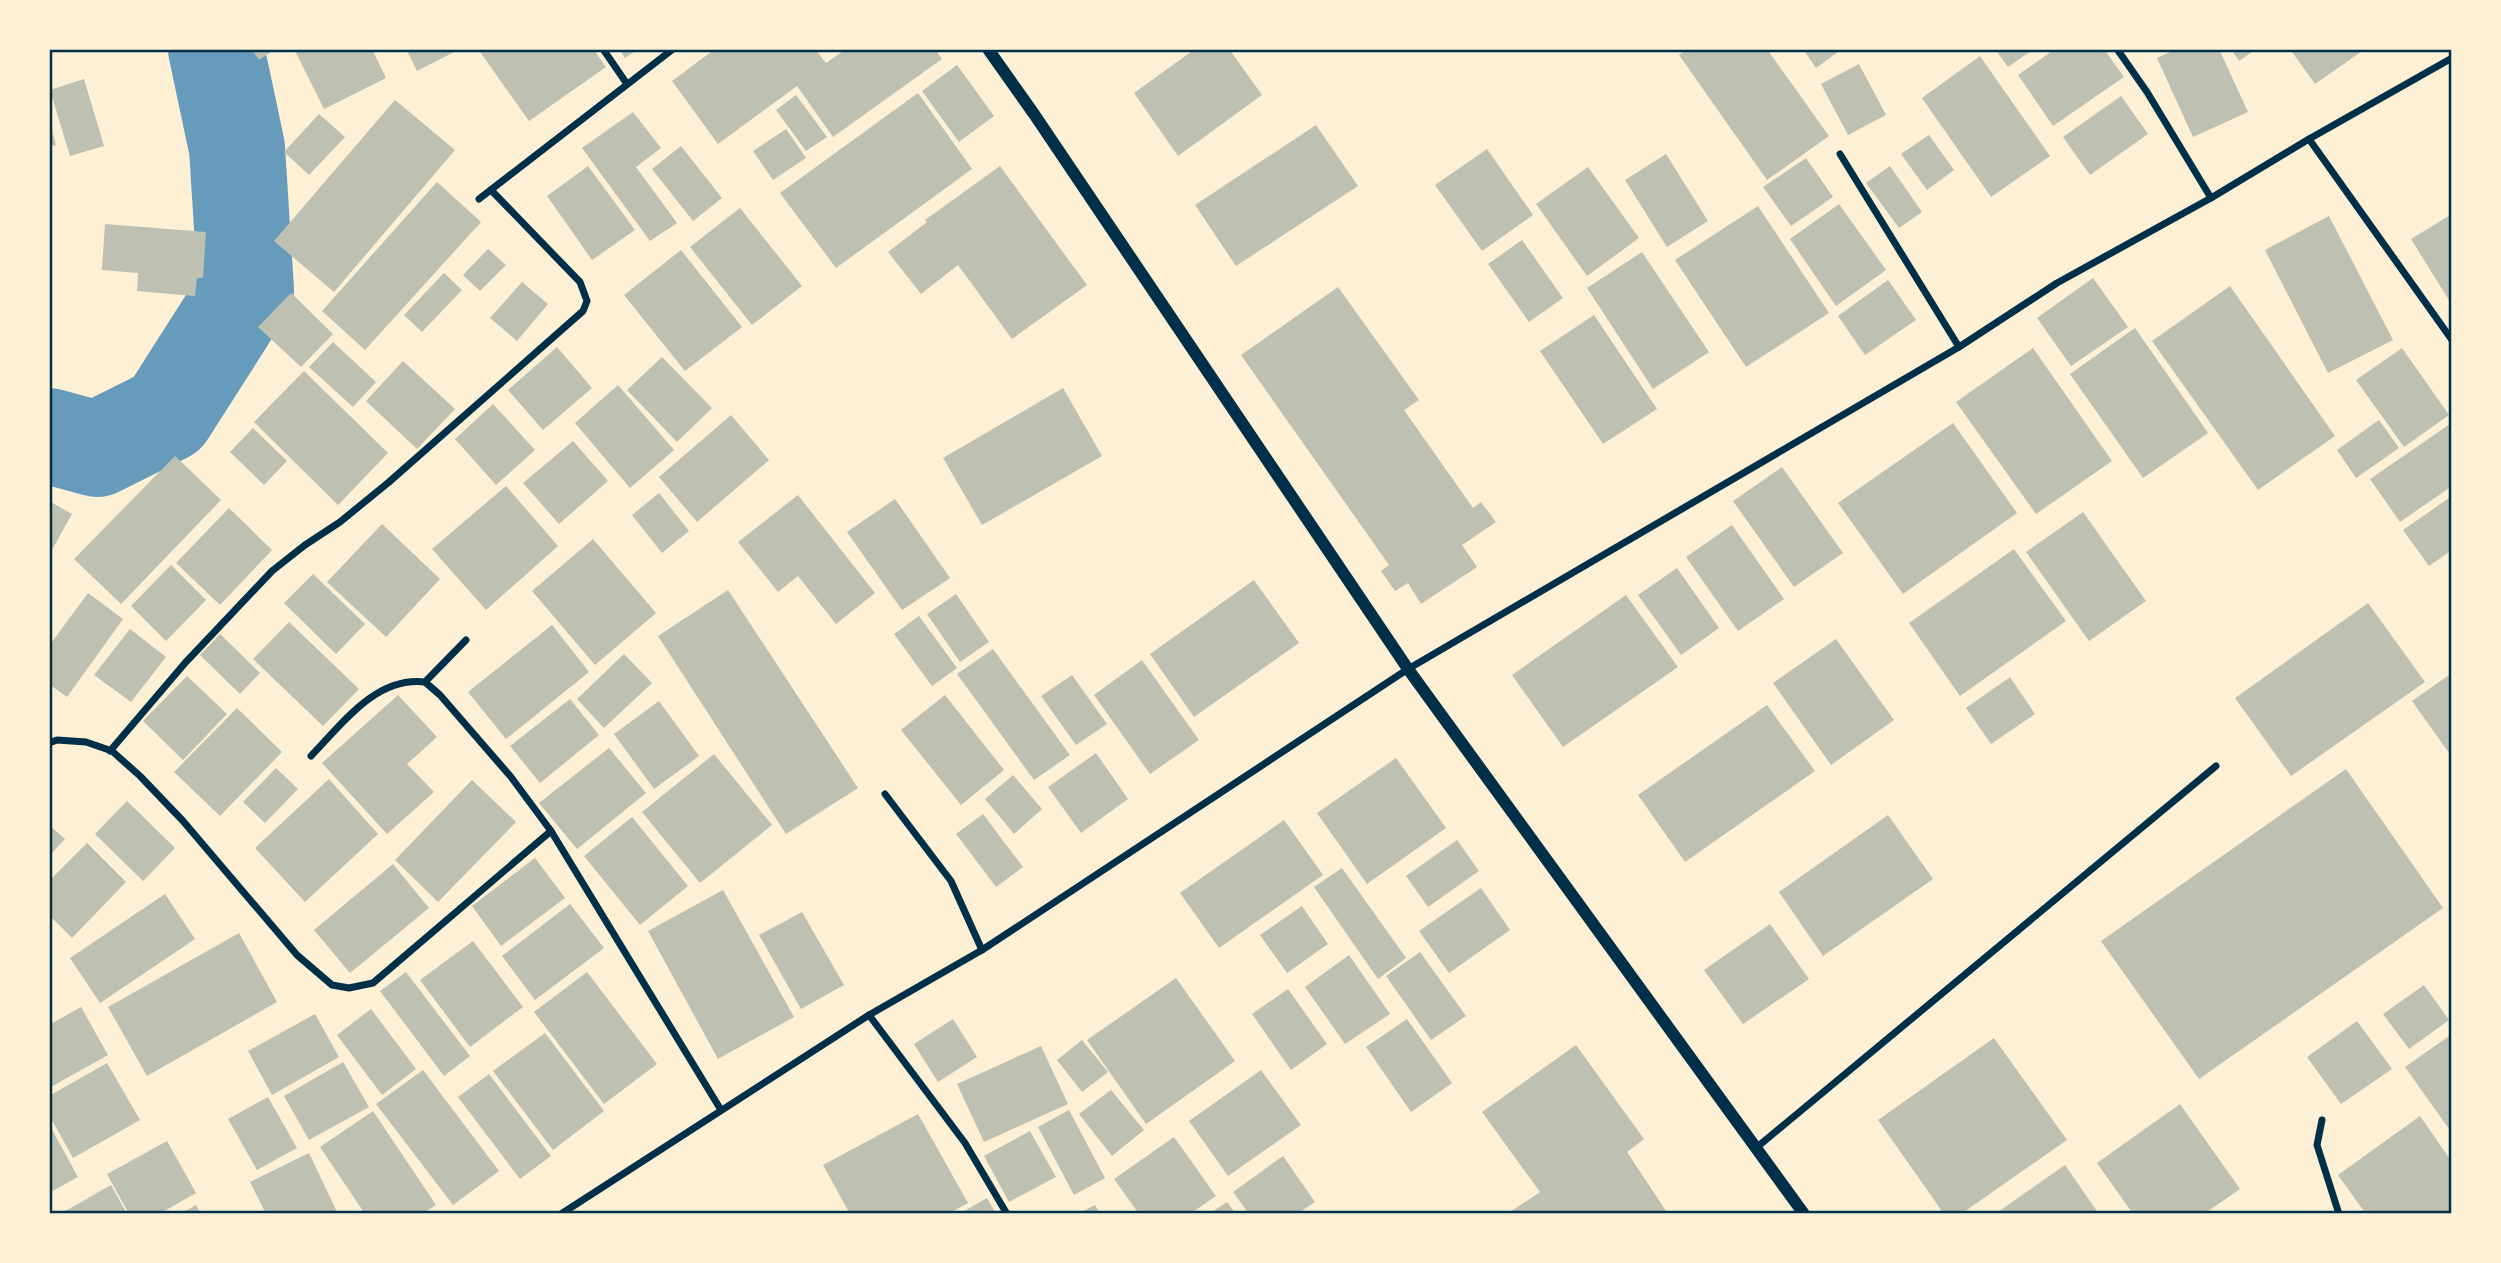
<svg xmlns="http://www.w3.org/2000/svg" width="2501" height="1263" viewBox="0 0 2501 1263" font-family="Inter,sans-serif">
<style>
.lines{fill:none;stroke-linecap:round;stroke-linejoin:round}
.river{stroke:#669bbc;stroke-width:96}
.building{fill:#bec0b2}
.minor{stroke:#003049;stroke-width:7}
.tertiary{stroke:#003049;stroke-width:12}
.neatline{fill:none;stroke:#003049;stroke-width:2.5}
</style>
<rect width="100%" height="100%" fill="#fdf0d5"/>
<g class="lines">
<path class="river" d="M49,436L97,449L167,414L246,290L237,148L216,49"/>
</g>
<g class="building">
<path d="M251,49H276L259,60Z"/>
<path d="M300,49H372L386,78L324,109L295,51Z"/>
<path d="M406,49H460L417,71Z"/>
<path d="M478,49H593L606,67L529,121Z"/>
<path d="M619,49H638L625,58Z"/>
<path d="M715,49H815L826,63L846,49H935L942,59L833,137L797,86L718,144L672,81Z"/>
<path d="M1195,49H1229L1262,95L1178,156L1134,93Z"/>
<path d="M1687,49H1767L1829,136L1767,180L1679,55Z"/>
<path d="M1803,49H1842L1816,68Z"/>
<path d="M1995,49H2034L2008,67Z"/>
<path d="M2055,49H2104L2124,77L2053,126L2018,75Z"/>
<path d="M2177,49H2219L2248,112L2193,137L2157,58Z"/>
<path d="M2231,49H2256L2239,61Z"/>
<path d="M2290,49H2365L2315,84Z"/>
<path d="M1980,56L2050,156L1991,197L1922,98Z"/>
<path d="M1859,64L1886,115L1848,135L1821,84Z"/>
<path d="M957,65L994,116L959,142L922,91Z"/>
<path d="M84,79L104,146L70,156L50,90Z"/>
<path d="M918,93L972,169L836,268L780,193Z"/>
<path d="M796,95L827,137L806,151L776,110Z"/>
<path d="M2121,96L2148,134L2090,175L2063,137Z"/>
<path d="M395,100L455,150L334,292L274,241Z"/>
<path d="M633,112L661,148L636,167L677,223L650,241L582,148Z"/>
<path d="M319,114L345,137L309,175L284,152Z"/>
<path d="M49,119L56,145L49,147Z"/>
<path d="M1316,125L1358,186L1236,266L1195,205Z"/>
<path d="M786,129L806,158L773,180L753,151Z"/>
<path d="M1929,135L1954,170L1927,190L1901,154Z"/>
<path d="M681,146L722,198L693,221L652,169Z"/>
<path d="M1487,149L1533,215L1482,251L1435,185Z"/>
<path d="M1666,154L1708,221L1667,247L1625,180Z"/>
<path d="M1806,158L1833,197L1791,226L1763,187Z"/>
<path d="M588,166L635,230L592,260L547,196Z"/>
<path d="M1000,166L1087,285L1012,339L958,265L921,294L888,252L927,222L925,220Z"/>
<path d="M1890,166L1922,212L1899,228L1866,183Z"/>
<path d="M1588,167L1639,238L1587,276L1536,204Z"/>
<path d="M437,182L481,222L365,350L322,311Z"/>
<path d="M1839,204L1886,270L1836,306L1790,239Z"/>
<path d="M1758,206L1829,313L1746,367L1675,260Z"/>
<path d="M740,208L802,286L752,325L690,247Z"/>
<path d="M2452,214V305L2411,239Z"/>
<path d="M2329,216L2393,340L2328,373L2265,250Z"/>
<path d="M105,224L206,232L203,278H197L195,296L137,291L138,273L102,270Z"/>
<path d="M1522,240L1563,298L1529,322L1488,264Z"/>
<path d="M488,249L506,265L480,291L463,275Z"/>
<path d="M681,250L742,327L685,371L624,295Z"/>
<path d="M1642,252L1709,352L1653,389L1587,288Z"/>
<path d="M444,273L462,290L422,332L404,315Z"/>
<path d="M2093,278L2128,327L2071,366L2037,318Z"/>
<path d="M1888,280L1916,320L1865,355L1838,316Z"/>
<path d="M522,282L548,304L517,341L490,318Z"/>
<path d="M2230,286L2335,436L2258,490L2152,341Z"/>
<path d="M1338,287L1419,400L1404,410L1473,508L1481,502L1496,522L1462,545L1477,567L1421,604L1408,583L1395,591L1381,571L1389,565L1241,355Z"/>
<path d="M291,293L333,334L301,367L258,327Z"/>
<path d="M1594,315L1657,409L1603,444L1540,351Z"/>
<path d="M2135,328L2208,433L2143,478L2070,374Z"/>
<path d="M333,342L376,382L353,407L309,367Z"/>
<path d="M557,347L592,388L543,430L508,390Z"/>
<path d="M2033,348L2112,461L2036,514L1956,402Z"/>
<path d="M2402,348L2449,415L2404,447L2356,380Z"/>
<path d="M662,357L712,408L677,442L627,390Z"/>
<path d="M403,361L455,409L417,449L366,401Z"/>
<path d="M304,371L388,453L338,505L254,422Z"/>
<path d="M618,385L674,450L630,488L575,423Z"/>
<path d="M1063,388L1102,456L982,525L943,458Z"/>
<path d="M493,404L535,450L496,485L455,439Z"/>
<path d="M731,415L769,460L697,522L659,477Z"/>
<path d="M2379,420L2399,448L2356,478L2337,450Z"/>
<path d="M1953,423L2017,513L1903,594L1838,503Z"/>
<path d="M2450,424L2452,427V486L2400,522L2370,479Z"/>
<path d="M253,428L287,461L264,485L230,452Z"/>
<path d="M573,441L608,481L559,524L523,483Z"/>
<path d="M175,456L221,500L121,604L74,559Z"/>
<path d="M1782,467L1843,553L1794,587L1733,501Z"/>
<path d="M506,486L558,546L486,610L432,549Z"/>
<path d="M659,493L689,531L662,553L632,515Z"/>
<path d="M798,495L875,593L836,624L798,576L778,592L738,542Z"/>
<path d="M2452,496V550L2429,566L2403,530Z"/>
<path d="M895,499L950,578L902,610L847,532Z"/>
<path d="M49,501L72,514L49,555Z"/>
<path d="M229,508L272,550L220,605L176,563Z"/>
<path d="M2083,512L2146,601L2089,641L2026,552Z"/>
<path d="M382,524L440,579L386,637L327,582Z"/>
<path d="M1732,525L1784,599L1738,631L1686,557Z"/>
<path d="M593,539L656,613L595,665L532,591Z"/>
<path d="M2014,549L2066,621L1960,696L1909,623Z"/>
<path d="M171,565L206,600L166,641L131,606Z"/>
<path d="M1677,568L1719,628L1681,655L1638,595Z"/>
<path d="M313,574L365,624L336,654L284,603Z"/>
<path d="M1254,580L1299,643L1194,717L1150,654Z"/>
<path d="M728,590L858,788L786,834L658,636Z"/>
<path d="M88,593L123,619L67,697L49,684V646Z"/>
<path d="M956,594L989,642L960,662L927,614Z"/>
<path d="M1626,595L1678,667L1563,747L1512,675Z"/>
<path d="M2368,603L2425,682L2291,776L2235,698Z"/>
<path d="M919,616L957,668L932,686L894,634Z"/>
<path d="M289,622L359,689L323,726L253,659Z"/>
<path d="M552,625L589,672L506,739L468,692Z"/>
<path d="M130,629L166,657L131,702L94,675Z"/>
<path d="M220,634L260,673L240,694L200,655Z"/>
<path d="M1836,639L1894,720L1831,765L1773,683Z"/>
<path d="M993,649L1070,755L1034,780L957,674Z"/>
<path d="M624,654L652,683L604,728L577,699Z"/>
<path d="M1142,660L1199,740L1150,774L1094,695Z"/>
<path d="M2452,673V757L2412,701Z"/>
<path d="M1072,675L1107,724L1076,745L1041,696Z"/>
<path d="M187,676L227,714L183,760L143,721Z"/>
<path d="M2010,677L2035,714L1991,744L1966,708Z"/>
<path d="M398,695L437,737L407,764L434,792L387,834L322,763Z"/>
<path d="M945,695L1004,770L961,805L901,730Z"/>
<path d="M570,699L599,735L540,783L510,746Z"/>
<path d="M659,701L699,756L654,789L614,734Z"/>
<path d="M1767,705L1815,771L1685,862L1638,795Z"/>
<path d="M237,708L282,752L220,816L174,772Z"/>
<path d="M609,748L646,793L577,849L539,803Z"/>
<path d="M1096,753L1128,799L1081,833L1048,787Z"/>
<path d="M714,754L772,825L700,883L642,812Z"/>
<path d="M1396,758L1446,828L1367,884L1317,813Z"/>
<path d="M276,768L298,789L265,823L243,802Z"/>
<path d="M2346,769L2443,908L2199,1079L2101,941Z"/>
<path d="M1013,775L1042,809L1014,834L985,799Z"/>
<path d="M329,779L378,834L305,902L255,848Z"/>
<path d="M472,780L516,822L438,902L395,860Z"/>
<path d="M127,801L175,848L143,881L95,834Z"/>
<path d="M983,814L1023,867L996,887L956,834Z"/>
<path d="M1888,815L1933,879L1823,956L1779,892Z"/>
<path d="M632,817L688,886L640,925L584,856Z"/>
<path d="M1284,820L1323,875L1219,948L1180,893Z"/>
<path d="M49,825L65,839L49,856Z"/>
<path d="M1457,840L1479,871L1428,907L1406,876Z"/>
<path d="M87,843L126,882L72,938L49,915V881Z"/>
<path d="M535,858L565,898L501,946L472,906Z"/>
<path d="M393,864L429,908L350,973L314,930Z"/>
<path d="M1342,868L1406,958L1378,979L1314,887Z"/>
<path d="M1481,888L1510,930L1449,973L1419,931Z"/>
<path d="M723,890L794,1017L718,1059L648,931Z"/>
<path d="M165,894L195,939L100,1003L70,958Z"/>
<path d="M570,904L604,948L535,1000L502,956Z"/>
<path d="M1302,906L1328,944L1287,973L1260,935Z"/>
<path d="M802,912L844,985L801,1009L759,935Z"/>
<path d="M1770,924L1809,979L1743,1024L1704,970Z"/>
<path d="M239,933L277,1002L147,1076L108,1007Z"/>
<path d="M473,941L523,1007L470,1047L420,980Z"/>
<path d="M1420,952L1466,1016L1431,1040L1386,976Z"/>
<path d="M1349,955L1390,1014L1345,1044L1305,987Z"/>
<path d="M406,972L470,1056L444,1076L380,991Z"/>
<path d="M587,972L657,1064L604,1104L534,1012Z"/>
<path d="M1176,978L1235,1061L1146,1124L1087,1040Z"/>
<path d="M2424,985L2449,1020L2409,1049L2383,1014Z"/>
<path d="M1288,989L1327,1044L1291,1070L1252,1014Z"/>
<path d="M81,1007L108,1055L49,1088V1025Z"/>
<path d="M371,1009L416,1069L382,1095L337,1035Z"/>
<path d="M315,1014L339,1057L272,1095L248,1051Z"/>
<path d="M953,1019L977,1057L938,1082L914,1044Z"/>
<path d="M1407,1019L1452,1083L1411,1112L1366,1047Z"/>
<path d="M2357,1021L2392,1069L2341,1104L2307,1057Z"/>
<path d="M545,1033L604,1111L553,1150L493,1071Z"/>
<path d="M2452,1034V1133L2405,1067Z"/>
<path d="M1994,1038L2067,1140L1961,1214H1944L1878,1120Z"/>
<path d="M1082,1040L1108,1072L1082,1092L1057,1060Z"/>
<path d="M1576,1045L1644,1139L1627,1152L1668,1214H1507L1540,1192L1482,1112Z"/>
<path d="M1041,1046L1068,1104L984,1142L957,1084Z"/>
<path d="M343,1062L369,1107L309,1140L284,1096Z"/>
<path d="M107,1063L140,1120L73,1158L49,1115V1096Z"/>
<path d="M423,1070L499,1171L453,1205L376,1104Z"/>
<path d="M1261,1070L1301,1125L1228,1176L1189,1121Z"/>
<path d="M489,1074L551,1156L520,1179L458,1097Z"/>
<path d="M1111,1090L1144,1130L1112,1156L1079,1114Z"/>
<path d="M268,1097L297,1148L257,1170L228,1119Z"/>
<path d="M2180,1104L2240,1189L2204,1214H2133L2097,1163Z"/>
<path d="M1069,1110L1105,1178L1074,1195L1038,1127Z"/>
<path d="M373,1111L436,1205L422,1214H365L320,1147Z"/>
<path d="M918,1114L968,1203L948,1214H850L823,1165Z"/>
<path d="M2420,1116L2452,1162V1214H2366L2338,1175Z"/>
<path d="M49,1124L78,1177L49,1193Z"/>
<path d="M1030,1131L1056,1177L1009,1202L984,1156Z"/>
<path d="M1174,1137L1216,1196L1190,1214H1139L1114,1179Z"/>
<path d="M167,1141L196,1193L159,1214H129L107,1174Z"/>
<path d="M309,1153L338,1214H266L250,1182Z"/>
<path d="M1283,1156L1315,1202L1297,1214H1249L1233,1192Z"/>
<path d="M2065,1165L2099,1214H1995Z"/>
<path d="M111,1185L127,1214H60Z"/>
<path d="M987,1198L996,1214H959Z"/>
<path d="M1227,1202L1236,1214H1209Z"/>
<path d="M196,1205L201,1214H180Z"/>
<path d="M1095,1205L1100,1214H1077Z"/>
</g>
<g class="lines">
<g class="minor">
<path d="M603,49L627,84"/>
<path d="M2117,49L2147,92L2211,198"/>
<path d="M2309,139L2452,340"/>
<path d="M1840,154L1959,347"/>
<path d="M479,199L673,49"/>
<path d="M466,640L425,682L440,695L511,777L551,831L721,1110"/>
<path d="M49,743L57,740L86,742L112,751L140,776L183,821L297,955L332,985L349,988L373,983L551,831"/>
<path d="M110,751L185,663L272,571L305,545L340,522L389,482L583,311L587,301L580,282L491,190"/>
<path d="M311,756C342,724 376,676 425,682"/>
<path d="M885,794L951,881L982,950"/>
<path d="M869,1015L965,1143L1007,1214"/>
<path d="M2322,1120L2317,1145L2339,1214"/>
<path d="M1756,1148L2216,766"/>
<path d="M561,1214L869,1015L982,950L1408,669L1959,347L2057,283L2211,198L2309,139L2452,58"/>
</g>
<path class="tertiary" d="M988,49L1034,114L1408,669L1804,1214"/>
</g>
<rect width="2501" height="1263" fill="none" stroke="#fdf0d5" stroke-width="102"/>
<rect x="51" y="51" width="2399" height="1161" class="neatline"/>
</svg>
